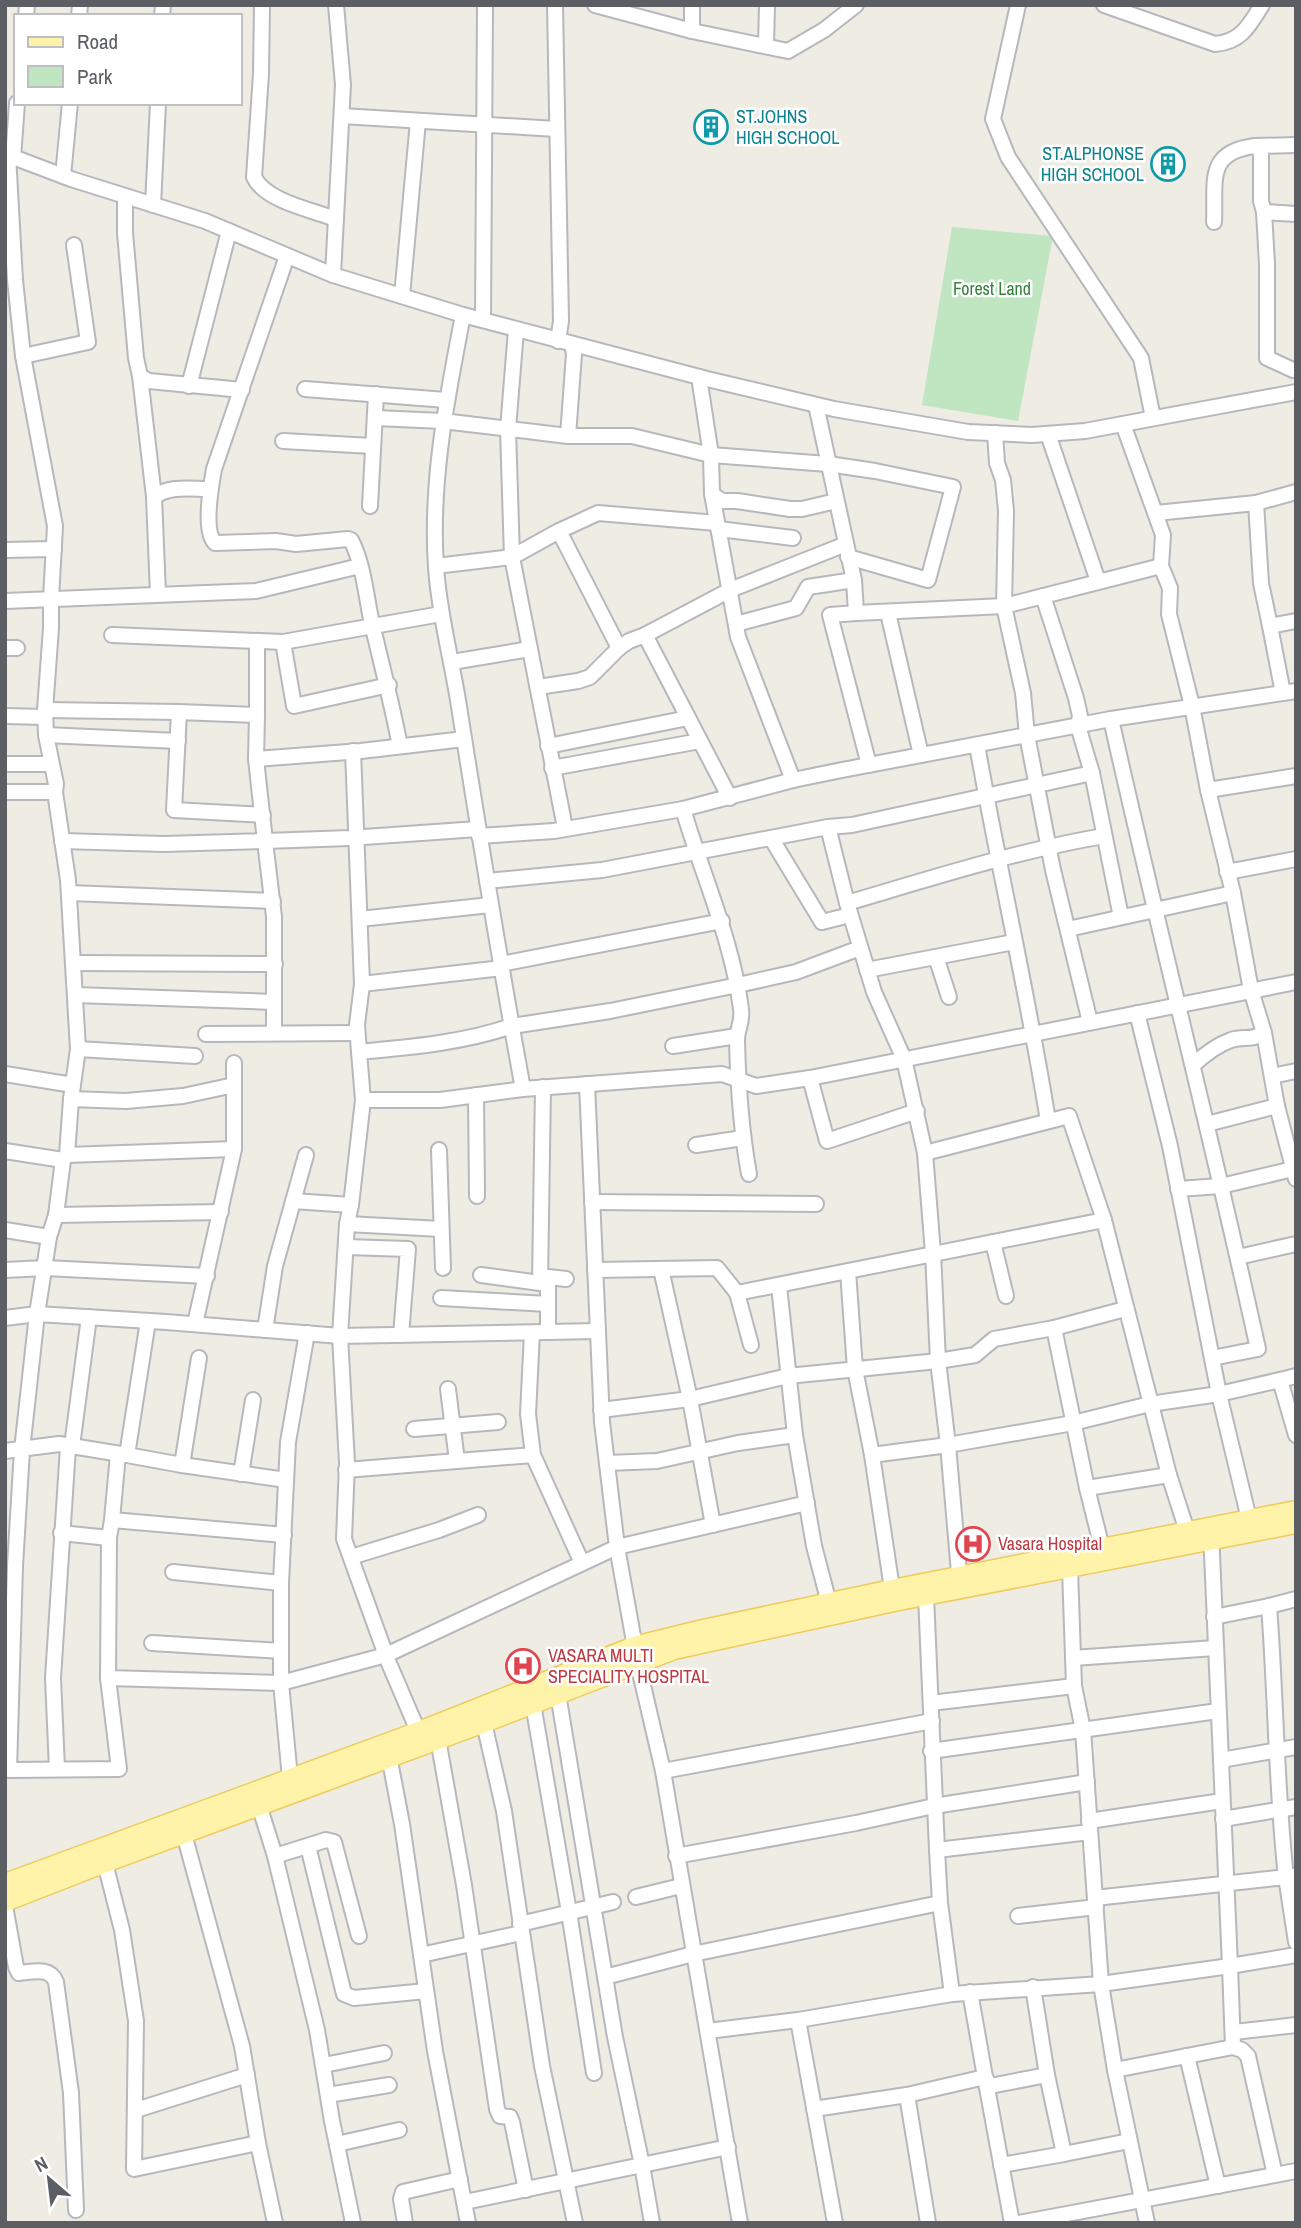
<svg xmlns="http://www.w3.org/2000/svg" width="1301" height="2228" viewBox="0 0 1301 2228" font-family="'Archivo Narrow',sans-serif">
<style>
.green{fill:#bfe5c1}
.lines{fill:none;stroke-linecap:round;stroke-linejoin:round}
.minor-casing{stroke:#b5b8bd;stroke-width:18}
.major-casing{stroke:#efcb5b;stroke-width:21}
.minor{stroke:#fff;stroke-width:14}
.major{stroke:#fef3a8;stroke-width:18}
.labels{text-anchor:middle;stroke-width:5;stroke-linejoin:round;paint-order:stroke}
.culture-label{font-size:18px;fill:#0d838f;stroke:#fff;text-anchor:start}
.park-label{font-size:18px;fill:#35813c;stroke:#fff}
.health-label{font-size:18px;fill:#be3a42;stroke:#fff;text-anchor:start}
</style>
<rect width="100%" height="100%" fill="#eeece3"/>
<path class="green" d="M952,227L1053,236L1018,421L922,405Z"/>
<g class="lines">
<g class="minor-casing">
<g id="minor">
<path d="M262,5L261,74L254,177C265,201 312,210 336,219"/>
<path d="M555,5L561,321L558,341"/>
<path d="M595,5L692,31L788,51L824,30L856,5"/>
<path d="M1018,5L993,119L1008,157L1141,358L1153,418"/>
<path d="M1104,5L1215,44C1241,42 1249,26 1262,5"/>
<path d="M26,16L27,5"/>
<path d="M79,16L80,5"/>
<path d="M162,16L163,5"/>
<path d="M692,31V5"/>
<path d="M766,46L767,5"/>
<path d="M342,116L556,129"/>
<path d="M5,154L71,179L205,221L333,275L463,315L707,379L834,409L968,432L1032,435L1085,431L1296,392"/>
<path d="M8,155L15,280L23,356L55,526L51,599V628L45,710L46,735L56,784L55,792L68,880L78,1049L71,1099L67,1155L63,1160L56,1215L49,1237L37,1314L22,1450L15,1566L9,1770L119,1769L108,1678"/>
<path d="M13,158L17,103"/>
<path d="M63,176L70,103"/>
<path d="M125,197V233L136,358L140,376L149,381L242,390"/>
<path d="M153,205L158,103"/>
<path d="M1264,212L1296,214"/>
<path d="M1214,222C1216,182 1205,152 1255,146"/>
<path d="M287,256L214,469C211,486 203,531 215,543L276,541L296,544L348,539L351,540C364,565 366,597 372,624C382,665 392,705 400,746"/>
<path d="M333,275L343,85L336,5"/>
<path d="M402,296L418,121"/>
<path d="M463,315C447,398 430,482 436,567C439,616 453,664 460,713C480,839 500,964 523,1089"/>
<path d="M483,320L485,5"/>
<path d="M516,330L508,429L512,557L565,828"/>
<path d="M23,356L88,342L74,245"/>
<path d="M1293,370L1267,358V264L1264,212L1261,201V154L1259,149L1255,146L1296,145"/>
<path d="M140,376L154,497L158,594"/>
<path d="M699,377L711,455L712,494L738,637L793,780"/>
<path d="M189,386L229,231"/>
<path d="M305,389L446,400"/>
<path d="M816,405L854,580L856,613L830,615L869,765"/>
<path d="M375,418L443,421L568,436H632L711,455L828,464L875,471L953,487L928,580L848,557"/>
<path d="M1123,424L1163,535L1161,566L1170,588L1169,614L1192,706L1208,790L1233,893L1251,990L1264,1033L1277,1106L1296,1179"/>
<path d="M995,433L997,463L1003,480L1006,511L1004,606L1023,693L1027,735L1053,870L1090,1022"/>
<path d="M1048,434L1098,581"/>
<path d="M568,436L574,354L572,344"/>
<path d="M283,441L372,446"/>
<path d="M712,494L722,501H737L790,509H802L836,501"/>
<path d="M154,497C169,485 192,489 210,489"/>
<path d="M370,506L376,394"/>
<path d="M1156,513L1256,503"/>
<path d="M719,529L793,538"/>
<path d="M559,531L619,648"/>
<path d="M5,550L54,549"/>
<path d="M436,566L512,557L559,531L598,513L717,523"/>
<path d="M5,601L256,591L360,566"/>
<path d="M856,613L1004,606L1161,566"/>
<path d="M888,613L921,755"/>
<path d="M736,624L796,608L808,587L854,580"/>
<path d="M1270,626L1261,583L1256,503L1296,492"/>
<path d="M112,635L283,642"/>
<path d="M645,635L730,798"/>
<path d="M257,641V715"/>
<path d="M5,648H17"/>
<path d="M452,662L530,649"/>
<path d="M389,685L294,706L283,642L441,614"/>
<path d="M538,687L578,681L590,677L619,648L629,641L645,635L730,590L846,544"/>
<path d="M1283,693L1270,626L1296,621"/>
<path d="M45,710L179,712L257,715L256,759L265,841L164,844L62,841"/>
<path d="M179,712L174,810L263,815"/>
<path d="M5,716L45,717"/>
<path d="M1111,719C1158,930 1212,1138 1258,1349L1212,1358"/>
<path d="M46,735L178,741"/>
<path d="M977,745C999,870 1028,995 1048,1121"/>
<path d="M548,746L688,718"/>
<path d="M353,751L362,984L357,1025L359,1052"/>
<path d="M256,759L361,751L464,739"/>
<path d="M5,764H51"/>
<path d="M552,768L700,741"/>
<path d="M1092,773L1121,917"/>
<path d="M1208,790L1296,776"/>
<path d="M5,792H55"/>
<path d="M683,809C703,877 732,939 741,1009C743,1022 737,1029 737,1040C738,1085 741,1130 749,1174"/>
<path d="M828,827L847,903C932,878 1016,851 1104,836"/>
<path d="M479,836L554,831L683,809L793,780L842,770L1111,719L1296,691"/>
<path d="M771,838L822,922L850,915"/>
<path d="M1227,872L1296,859"/>
<path d="M487,881L602,870L828,827L852,825L1092,773L1078,726L1080,716L1076,698L1043,596"/>
<path d="M69,893L273,901"/>
<path d="M847,903L874,992L904,1059L925,1153L1069,1116L1104,1220L848,1271L855,1369L872,1455L892,1589"/>
<path d="M360,919L490,905"/>
<path d="M1068,929L1233,893"/>
<path d="M936,957L949,997"/>
<path d="M73,963L275,964"/>
<path d="M501,964L722,921"/>
<path d="M867,970L1014,942"/>
<path d="M362,984L502,968"/>
<path d="M75,995L274,1002"/>
<path d="M1137,1013L1170,1146L1219,1394L1249,1519"/>
<path d="M274,1032V917L265,841L350,838L478,829"/>
<path d="M206,1034L357,1033"/>
<path d="M673,1046L737,1036"/>
<path d="M78,1049L195,1056"/>
<path d="M1193,1065C1204,1055 1217,1045 1231,1040C1244,1036 1251,1041 1264,1033"/>
<path d="M5,1074L73,1085"/>
<path d="M1272,1076L1296,1071"/>
<path d="M810,1078L827,1141L917,1111"/>
<path d="M587,1084L602,1422L617,1547L638,1664L663,1771L740,2223"/>
<path d="M543,1087L540,1283L548,1277V1332"/>
<path d="M476,1095L477,1196"/>
<path d="M71,1099L126,1101L183,1096L234,1085"/>
<path d="M363,1100L359,1052C411,1047 462,1043 512,1026L610,1011L738,985L796,972L860,948"/>
<path d="M1207,1124L1277,1106"/>
<path d="M696,1145L743,1138"/>
<path d="M439,1150L443,1268"/>
<path d="M5,1151L63,1160"/>
<path d="M925,1153L933,1253L938,1361L975,1355L994,1339L1054,1328L1125,1309"/>
<path d="M67,1155L234,1149"/>
<path d="M1178,1189L1221,1186L1293,1169"/>
<path d="M293,1201L351,1205"/>
<path d="M592,1202L816,1204"/>
<path d="M56,1215L221,1212"/>
<path d="M1104,1220L1169,1475L1187,1531"/>
<path d="M347,1224L441,1229"/>
<path d="M5,1230L49,1237"/>
<path d="M993,1242L1006,1296"/>
<path d="M346,1247L408,1249L401,1335"/>
<path d="M1238,1257L1296,1244"/>
<path d="M661,1269L690,1399L713,1525"/>
<path d="M5,1270L45,1268L207,1276"/>
<path d="M595,1270L717,1268L737,1293"/>
<path d="M481,1275L540,1283"/>
<path d="M548,1277L566,1279"/>
<path d="M779,1286L795,1435L814,1546L829,1603"/>
<path d="M441,1298L548,1304"/>
<path d="M5,1318L37,1314L166,1322L340,1336L347,1224L351,1205L363,1100H440L523,1089L722,1074L756,1086L810,1078L1296,982"/>
<path d="M148,1321L127,1455L182,1465L199,1358"/>
<path d="M195,1324L234,1149V1063"/>
<path d="M1054,1328L1087,1488L1102,1548"/>
<path d="M265,1330L275,1266L306,1155"/>
<path d="M751,1345L737,1293L848,1271"/>
<path d="M1280,1380L1296,1376"/>
<path d="M448,1389L457,1461"/>
<path d="M601,1410L690,1399L788,1376L938,1361L948,1445L960,1584"/>
<path d="M414,1429L498,1422"/>
<path d="M72,1446L89,1317"/>
<path d="M5,1451L59,1444L127,1455"/>
<path d="M533,1455L582,1563"/>
<path d="M872,1455L948,1445L1073,1423L1150,1404L1219,1394L1280,1380L1296,1435"/>
<path d="M607,1463L657,1461L738,1443L795,1435"/>
<path d="M182,1465L286,1480"/>
<path d="M346,1470L533,1455L528,1414L532,1333"/>
<path d="M241,1474L253,1400"/>
<path d="M1087,1488L1169,1475"/>
<path d="M112,1520L118,1454"/>
<path d="M1211,1531L1230,1966L1296,1955"/>
<path d="M61,1533L109,1538"/>
<path d="M284,1535L112,1520L109,1538L108,1678L281,1683L386,1655L617,1547L807,1503"/>
<path d="M351,1557L439,1530L478,1515"/>
<path d="M1070,1569L1074,1686L1083,1730L1101,1984L1115,2070L1147,2223"/>
<path d="M173,1572L281,1583"/>
<path d="M926,1596L937,1850L940,1903L952,1994"/>
<path d="M1296,1599L1269,1606C1276,1697 1276,1787 1286,1877L1296,1876"/>
<path d="M1214,1617L1269,1606"/>
<path d="M152,1643L281,1651"/>
<path d="M1073,1658L1215,1648"/>
<path d="M558,1694L615,2037L642,2165L652,2223"/>
<path d="M931,1703L1074,1686"/>
<path d="M533,1704L569,1912L594,2073"/>
<path d="M484,1723L504,1811L542,2066L575,2223"/>
<path d="M421,1738L388,1661L344,1539L347,1463L340,1336L598,1331"/>
<path d="M438,1739L464,1885L497,2109L500,2116L510,2117L512,2122L526,2190"/>
<path d="M931,1751L1218,1711"/>
<path d="M389,1756L402,1824L435,2051L468,2223"/>
<path d="M1221,1760L1296,1747"/>
<path d="M57,1769L53,1678L68,1447"/>
<path d="M663,1771L932,1721"/>
<path d="M290,1778L281,1683V1583L288,1442L307,1333"/>
<path d="M259,1805L275,1856L317,2030L332,2121L353,2223"/>
<path d="M1223,1819L1296,1807"/>
<path d="M1089,1821L1222,1801"/>
<path d="M308,1846L344,1994L354,1998L426,1991"/>
<path d="M937,1850L1090,1832"/>
<path d="M275,1856L326,1840L334,1842L359,1936"/>
<path d="M676,1856L856,1823L934,1806L1087,1782"/>
<path d="M105,1863L122,1930L136,2021L134,2169L258,2143L242,2046L184,1834"/>
<path d="M636,1897L681,1886"/>
<path d="M1095,1898L1286,1877L1296,1942"/>
<path d="M5,1906L16,1967L19,1973C32,1972 50,1966 56,1982L71,2093L76,2210"/>
<path d="M1018,1916L1096,1907"/>
<path d="M520,1924L613,1902"/>
<path d="M421,1955L521,1933"/>
<path d="M605,1977L693,1954L940,1903"/>
<path d="M1033,1987L1047,2075"/>
<path d="M970,1992L985,2077L990,2086L1047,2075L1064,2154L1001,2165"/>
<path d="M798,2020L835,2223"/>
<path d="M708,2031L798,2020L952,1994L1101,1984L1230,1966L1233,2047"/>
<path d="M1234,2032L1296,2025"/>
<path d="M1187,2056L1218,2186"/>
<path d="M324,2065L384,2053"/>
<path d="M1115,2070L1233,2047L1242,2050L1248,2056L1275,2175"/>
<path d="M328,2095L389,2085"/>
<path d="M907,2095L985,2077L1012,2223"/>
<path d="M814,2109L907,2095L928,2223"/>
<path d="M136,2110L247,2075"/>
<path d="M258,2143L275,2223"/>
<path d="M337,2144L399,2130"/>
<path d="M1064,2154L1129,2141"/>
<path d="M465,2202L728,2147"/>
<path d="M405,2223L401,2199L403,2192L460,2179"/>
<path d="M1019,2223L1296,2171"/>
</g>
</g>
<g class="major-casing">
<g id="major">
<path d="M5,1883L419,1731L634,1646L703,1629L892,1589L1296,1510"/>
<path d="M5,1902L105,1863L484,1723L674,1650L894,1602L1296,1524"/>
</g>
</g>
<use href="#minor" class="minor"/>
<use href="#major" class="major"/>
</g>
<defs>
<g id="building-ring" transform="scale(1.75)"><circle r="9.5" fill="#fff" stroke="#0f9aa8" stroke-width="1.5"/><path d="M-4-6H4V6H1V3H-1V6H-4ZM-2.5-4.3h1.7v1.8h-1.7ZM.8-4.3h1.7v1.8H.8ZM-2.5-1h1.7V.8h-1.7ZM.8-1h1.7V.8H.8Z" fill="#0f9aa8"/></g>
<g id="hospital-ring" transform="scale(1.75)"><circle r="9.5" fill="#fff" stroke="#e0444e" stroke-width="1.5"/><path d="M-5-5h3v3.5h4V-5h3V5h-3V1.5h-4V5h-3Z" fill="#e0444e"/></g>
</defs>
<g fill-rule="evenodd">
<use href="#building-ring" x="711" y="127"/>
<use href="#building-ring" x="1168" y="164"/>
<use href="#hospital-ring" x="973" y="1544"/>
<use href="#hospital-ring" x="523" y="1666"/>
</g>
<g class="labels">
<g class="culture-label">
<text x="736" y="123">ST.JOHNS<tspan x="736" dy="21">HIGH SCHOOL</tspan></text>
<text x="1144" y="160" text-anchor="end">ST.ALPHONSE<tspan x="1144" dy="21">HIGH SCHOOL</tspan></text>
</g>
<g class="park-label">
<text x="992" y="295">Forest Land</text>
</g>
<g class="health-label">
<text x="998" y="1550">Vasara Hospital</text>
<text x="548" y="1662">VASARA MULTI<tspan x="548" dy="21">SPECIALITY HOSPITAL</tspan></text>
</g>
</g>
<rect width="1301" height="2228" fill="none" stroke="#5b5e63" stroke-width="14"/>
<rect x="14" y="14" width="228" height="91" fill="#ffffff" stroke="#bdbfc1" stroke-width="2"/>
<rect x="28" y="37" width="35" height="10" fill="#fef3a8" stroke="#bdbfc1" stroke-width="2"/>
<text x="77" y="49" font-size="21" fill="#5b5e63">Road</text>
<rect x="28" y="66" width="35" height="21" fill="#bfe5c1" stroke="#bdbfc1" stroke-width="2"/>
<text x="77" y="84" font-size="21" fill="#5b5e63">Park</text>
<g transform="translate(49 2179) rotate(332)" stroke="#ffffff" stroke-width="5" paint-order="stroke">
<path d="M0-5L12 26L0 18L-12 26Z" fill="#5b5e63"/>
<text y="-10" font-size="19" font-weight="bold" text-anchor="middle" fill="#5b5e63">N</text>
</g>
</svg>
